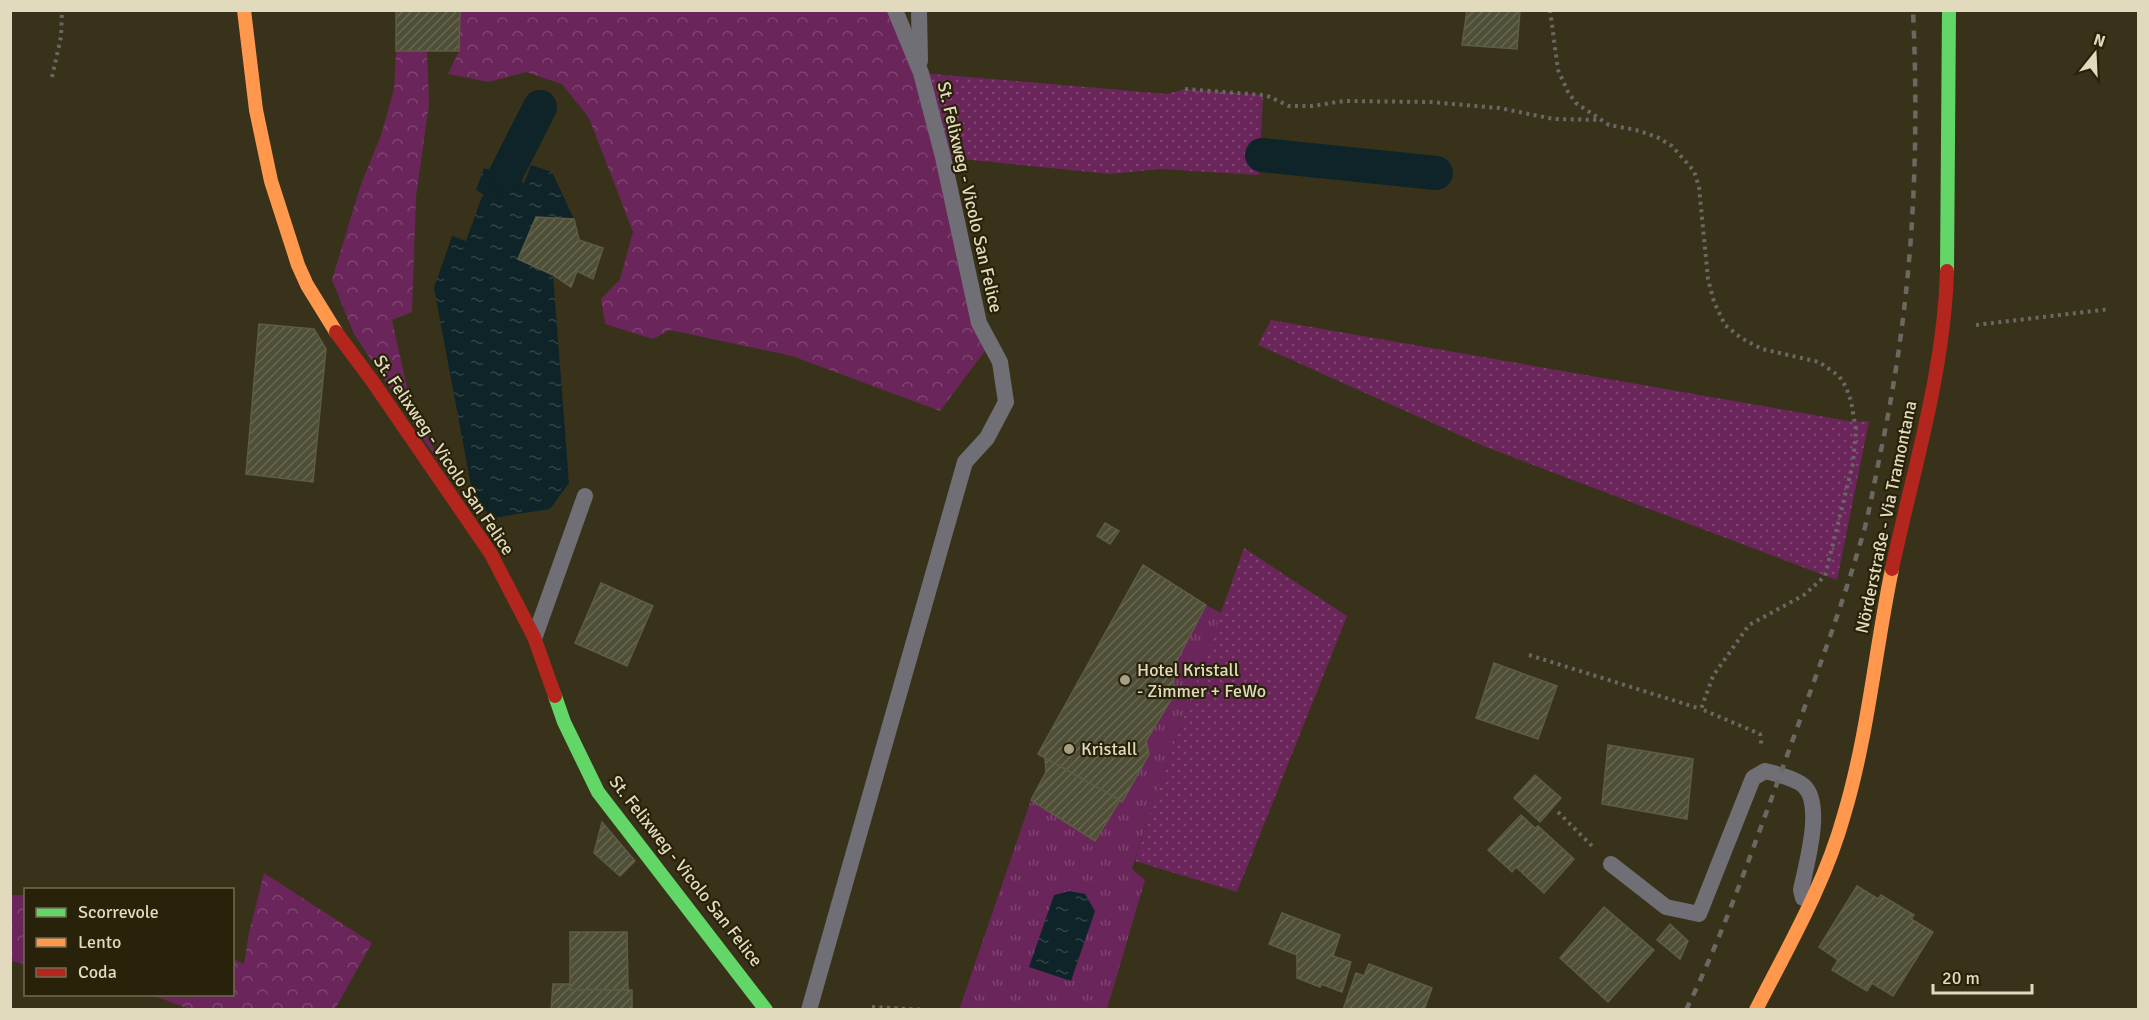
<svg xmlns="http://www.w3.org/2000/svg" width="2149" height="1020" viewBox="0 0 2149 1020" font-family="Signika,sans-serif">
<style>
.grass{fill:url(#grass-dots)}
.forest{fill:url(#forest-crowns)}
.park{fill:url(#park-tufts)}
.water{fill:url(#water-ripples)}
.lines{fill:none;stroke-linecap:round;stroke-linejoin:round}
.canal{stroke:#0e2428;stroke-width:34}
.building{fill:url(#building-hatch);stroke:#5d5c45;stroke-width:1.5}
.path{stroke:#6a6865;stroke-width:4;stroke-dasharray:3 4.5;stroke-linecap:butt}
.lane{stroke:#6f6f75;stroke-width:16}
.fast{stroke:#63d668;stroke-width:14}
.slow{stroke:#ff974d;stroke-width:14}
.jam{stroke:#b3261e;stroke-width:14}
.rail{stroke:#6a6861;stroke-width:4.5;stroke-dasharray:8 8;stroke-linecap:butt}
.poi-dot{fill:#a69f84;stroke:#28220a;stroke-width:2}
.labels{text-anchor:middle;stroke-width:4.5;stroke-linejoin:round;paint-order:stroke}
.street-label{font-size:18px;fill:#e2dabd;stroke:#28220a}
.poi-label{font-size:18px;fill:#e2dabd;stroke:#28220a;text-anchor:start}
</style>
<defs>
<pattern id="grass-dots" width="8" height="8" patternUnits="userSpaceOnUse" patternTransform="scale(1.5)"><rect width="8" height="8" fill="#6a265a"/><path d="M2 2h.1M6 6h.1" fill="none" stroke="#7f4570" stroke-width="1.8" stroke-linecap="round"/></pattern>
<pattern id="forest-crowns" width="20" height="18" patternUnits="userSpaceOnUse" patternTransform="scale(1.5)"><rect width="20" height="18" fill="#6a265a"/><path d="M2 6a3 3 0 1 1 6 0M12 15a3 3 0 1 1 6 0" fill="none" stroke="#7f4570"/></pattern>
<pattern id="park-tufts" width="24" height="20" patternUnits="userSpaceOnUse" patternTransform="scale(1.5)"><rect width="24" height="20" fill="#6a265a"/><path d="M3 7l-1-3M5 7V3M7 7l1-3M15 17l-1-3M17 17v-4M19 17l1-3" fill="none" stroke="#7f4570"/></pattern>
<pattern id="water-ripples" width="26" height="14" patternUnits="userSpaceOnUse" patternTransform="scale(1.5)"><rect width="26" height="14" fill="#0e2428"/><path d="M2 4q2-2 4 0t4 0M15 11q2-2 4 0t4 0" fill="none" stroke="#314345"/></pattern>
<pattern id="building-hatch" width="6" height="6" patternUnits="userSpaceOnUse" patternTransform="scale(1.5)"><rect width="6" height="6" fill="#4f4e37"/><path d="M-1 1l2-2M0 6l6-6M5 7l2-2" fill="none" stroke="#686752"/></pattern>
</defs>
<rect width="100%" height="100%" fill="#38321a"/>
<g class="grass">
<path d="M921,73L1167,94L1185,89L1263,95L1259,175L1160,169L1110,174L943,157Z"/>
<path d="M1271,320L1854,422L1869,421L1837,580L1486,447L1258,345Z"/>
<path d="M1244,548L1347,616L1237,892L1135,861L1149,814Z"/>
</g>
<g class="forest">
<path d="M460,11H895L990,344L940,411L792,356L670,330L653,339L605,324L601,299L620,279L633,232L589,118L562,84L526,72L489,82L448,74L459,51Z"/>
<path d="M396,51H427L429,104L416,197L412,312L392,320L410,401L446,473L354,334L332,280L360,187L381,135L394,89Z"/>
<path d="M264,873L372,943L335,1009H189L152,995L232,994L233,959L244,964L249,933Z"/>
<path d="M11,895H25V964L11,961Z"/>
</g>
<path class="park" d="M1206,605L1221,613L1149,814L1132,869L1145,880L1107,1009L959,1010L1031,800L1096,841L1120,800L1122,802L1146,741L1175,693L1173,668Z"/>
<g class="water">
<path d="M531,165L552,172L574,219L536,217L518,259L553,275L569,483L550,509L492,518L473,496L434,288L452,236L466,241L483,194L476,190L484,168L524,183Z"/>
<path d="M1070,891L1085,894L1095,911L1071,981L1029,967L1054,895Z"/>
</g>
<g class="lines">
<g class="canal">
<path d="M1262,155L1436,173"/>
<path d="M505,176L540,107"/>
</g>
</g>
<g class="building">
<path d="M396,10H460L459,51H396Z"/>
<path d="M1467,10H1520L1517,49L1462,45Z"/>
<path d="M536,217L574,219L579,240L603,248L593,279L577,271L571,287L553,275L518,259Z"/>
<path d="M259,324L314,329L326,349L313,482L246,474Z"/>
<path d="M1105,523L1119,531L1110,544L1097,536Z"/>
<path d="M1143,565L1206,605L1173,668L1175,693L1146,741L1149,754L1122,802L1038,754Z"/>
<path d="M601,583L653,606L627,666L575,643Z"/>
<path d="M1494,663L1557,686L1538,739L1476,718Z"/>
<path d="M1608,745L1693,759L1687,819L1602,804Z"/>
<path d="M1045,758L1120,800L1095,841L1031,800L1046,772Z"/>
<path d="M1535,775L1561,798L1540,822L1514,798Z"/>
<path d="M1521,815L1535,828L1538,826L1574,859L1544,893L1516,867L1512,872L1488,850Z"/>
<path d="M602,822L635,861L620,876L594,853Z"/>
<path d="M1857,886L1878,899L1881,895L1914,915L1911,919L1933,932L1893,996L1872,983L1867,991L1832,970L1838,960L1819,947Z"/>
<path d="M1604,907L1654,950L1608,1002L1560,958Z"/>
<path d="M1282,913L1340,935L1333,956L1351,962L1342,992L1321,984L1320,987L1297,978V955L1269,944Z"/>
<path d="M1670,924L1688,941L1680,959L1657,940Z"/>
<path d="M570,932H627L628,990H570Z"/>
<path d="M1369,964L1432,988L1424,1010H1343L1356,973L1364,976Z"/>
<path d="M553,984H570V990H632V1010H551Z"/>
</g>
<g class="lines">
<g class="path">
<path d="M1550,10L1558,70L1568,92L1576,103L1609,125L1636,130L1657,137L1672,146L1694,171L1699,187L1708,279L1714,302L1725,325L1741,338L1762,349L1819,362L1839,376L1846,387L1851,401L1856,430L1853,463L1825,576L1804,595L1749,625L1713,676L1701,709L1760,734L1762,748"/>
<path d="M52,77L61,37L62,10"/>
<path d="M1185,89L1263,95L1270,97L1289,106H1312L1344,101L1430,102L1499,108L1554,119L1599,120"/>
<path d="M1976,325L2110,309"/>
<path d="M1529,655L1701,709"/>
<path d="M1558,812L1593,847"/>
<path d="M872,1007L927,1010"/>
</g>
<g class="lane">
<path d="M919,10L920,61"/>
<path d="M535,636L585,496"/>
<path d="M1611,864L1666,907L1699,914L1753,778L1765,771C1776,774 1795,778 1804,786C1824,805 1806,865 1801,890L1803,898"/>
<path d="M809,1010L965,462L987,438L1006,402L1000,362L979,323L943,157L921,73L895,10"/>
</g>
<g class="fast">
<path d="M1947,271L1949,10"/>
<path d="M555,696L564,722L598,792L766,1010"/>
</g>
<g class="slow">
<path d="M244,10L256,110L271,181L298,265L307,285L336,332"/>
<path d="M1756,1010C1788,947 1825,884 1844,815C1868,735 1875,651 1892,569"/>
</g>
<g class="jam">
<path d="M336,332L373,382L491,554L534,637L555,696"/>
<path d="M1892,569C1913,470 1944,373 1947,271"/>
</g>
<path class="rail" d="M1686,1010C1723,935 1750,856 1779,778C1809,694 1841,612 1865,527C1871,503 1875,479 1880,455C1912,305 1920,164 1913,10"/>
</g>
<g class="poi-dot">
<circle cx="1125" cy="680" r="6"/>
<circle cx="1069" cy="749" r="6"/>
</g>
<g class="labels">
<g class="street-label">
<text transform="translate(970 197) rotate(77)" y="6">St. Felixweg - Vicolo San Felice</text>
<text transform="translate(444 455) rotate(56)" y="6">St. Felixweg - Vicolo San Felice</text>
<text transform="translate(1886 517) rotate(-78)" y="6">Nörderstraße - Via Tramontana</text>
<text transform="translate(686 871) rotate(52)" y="6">St. Felixweg - Vicolo San Felice</text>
</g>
<g class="poi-label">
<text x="1137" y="676">Hotel Kristall<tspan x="1137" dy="21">- Zimmer + FeWo</tspan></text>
<text x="1081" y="755">Kristall</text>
</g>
</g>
<rect width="2149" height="1020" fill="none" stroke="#e2dabd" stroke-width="24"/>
<rect x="24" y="888" width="210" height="108" fill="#28220a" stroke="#726c52" stroke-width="1.5"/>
<rect x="36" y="908" width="30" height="9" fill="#63d668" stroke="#726c52" stroke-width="1.5"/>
<text x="78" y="918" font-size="18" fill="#e2dabd">Scorrevole</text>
<rect x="36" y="938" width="30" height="9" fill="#ff974d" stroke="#726c52" stroke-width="1.5"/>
<text x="78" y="948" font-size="18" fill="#e2dabd">Lento</text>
<rect x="36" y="968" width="30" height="9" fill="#b3261e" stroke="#726c52" stroke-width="1.5"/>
<text x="78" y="978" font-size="18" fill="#e2dabd">Coda</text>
<g transform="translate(2095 54) rotate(18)" stroke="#28220a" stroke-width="4.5" paint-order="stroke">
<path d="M0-4.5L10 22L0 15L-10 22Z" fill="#e2dabd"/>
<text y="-9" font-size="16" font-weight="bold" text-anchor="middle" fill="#e2dabd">N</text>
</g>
<path d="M1933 984v9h99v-9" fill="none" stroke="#e2dabd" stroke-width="3"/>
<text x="1942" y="984" font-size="18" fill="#e2dabd" stroke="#28220a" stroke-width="4.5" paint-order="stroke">20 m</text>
</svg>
